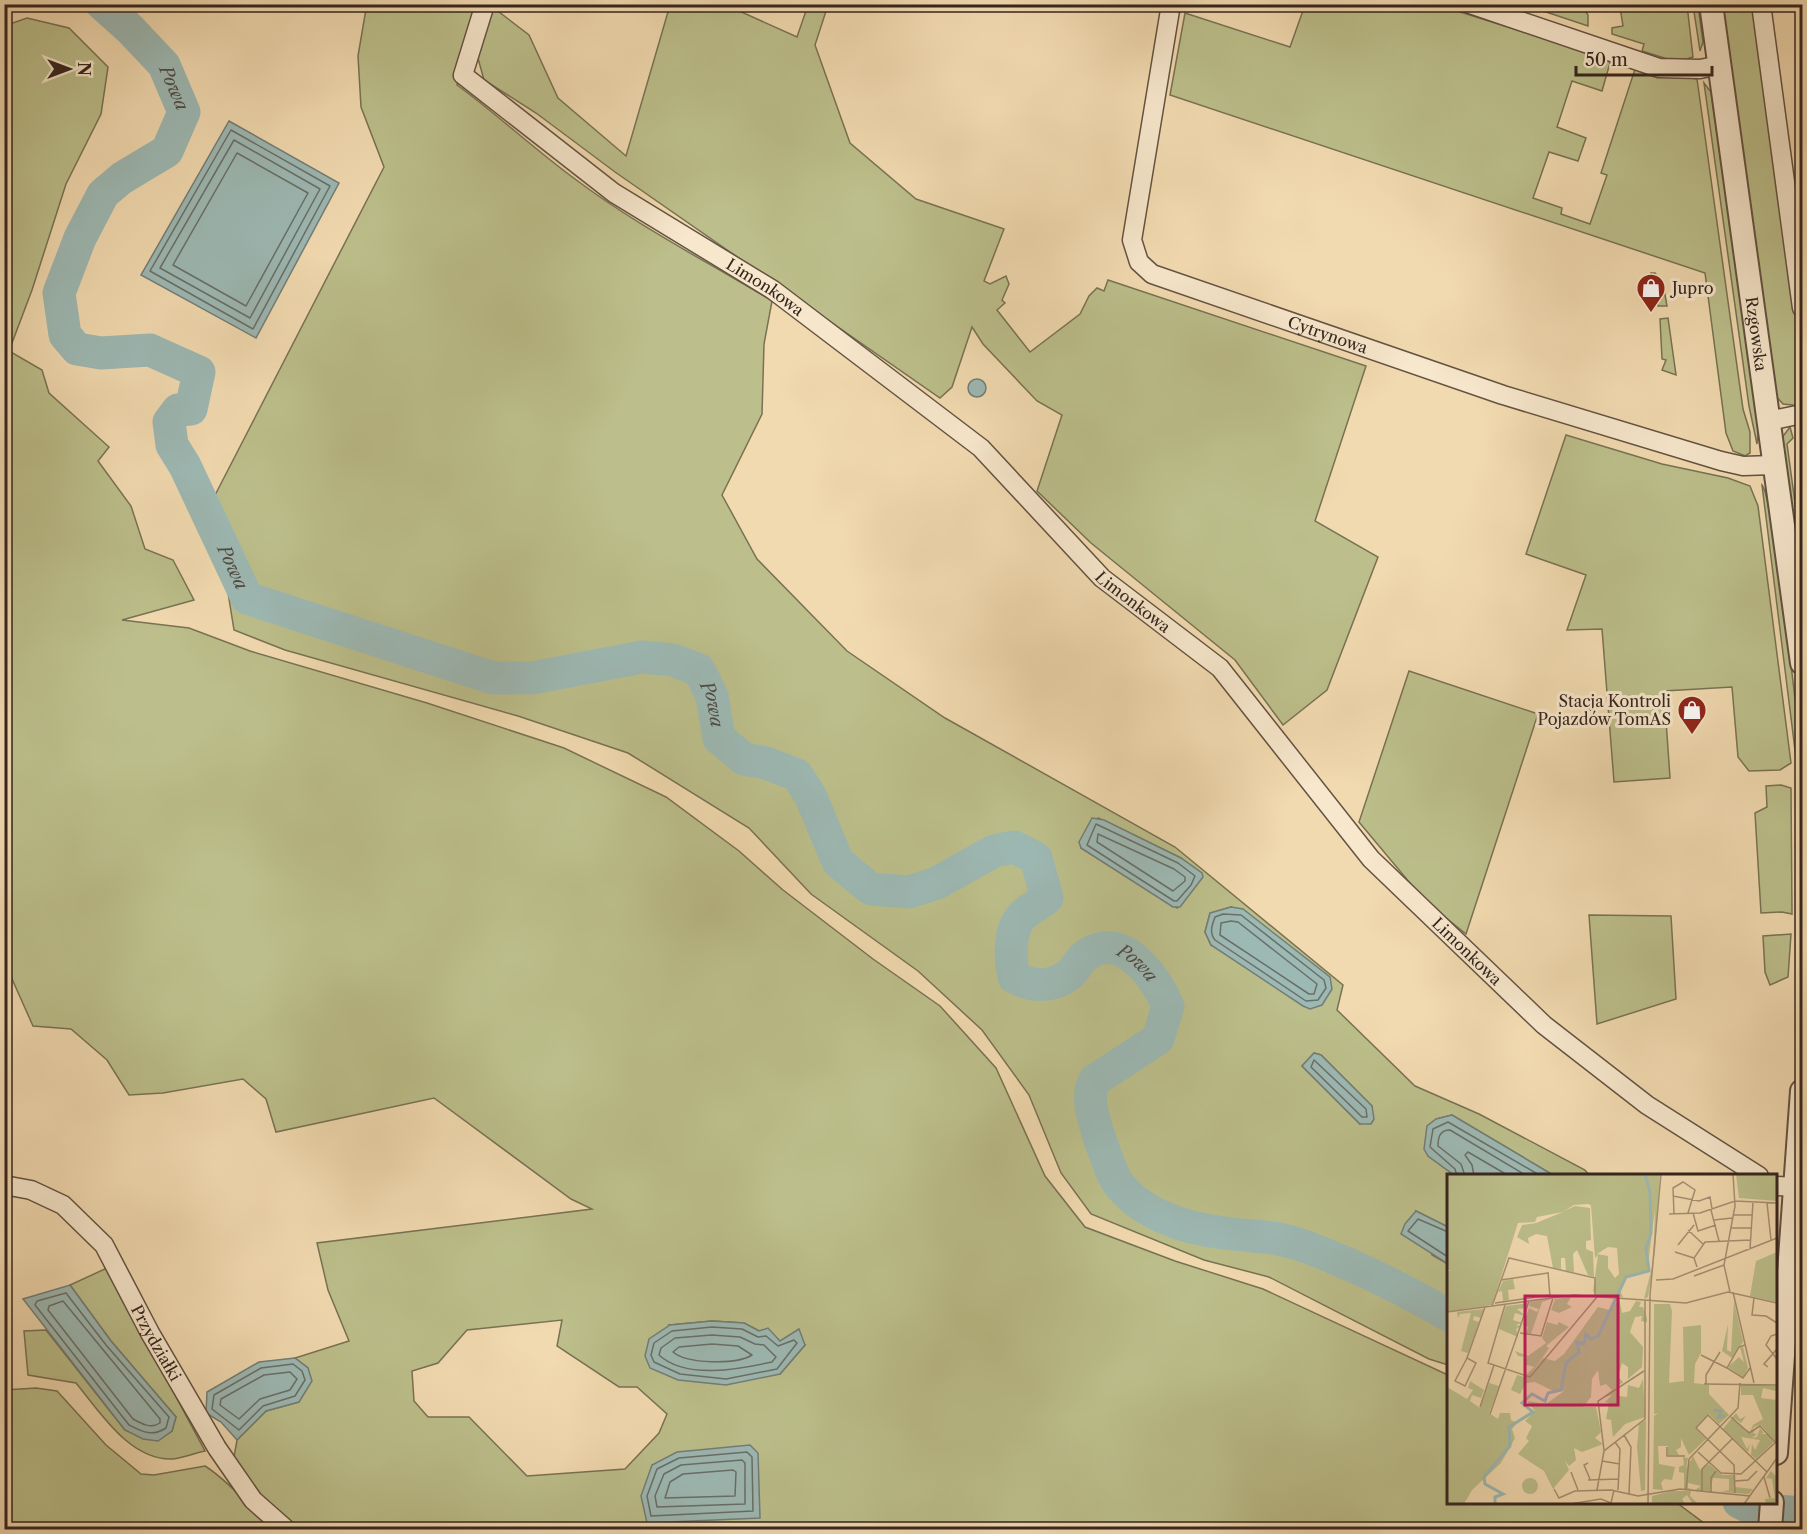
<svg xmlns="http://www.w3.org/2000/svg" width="1807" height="1534" viewBox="0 0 1807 1534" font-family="'Libre Caslon Text',serif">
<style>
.green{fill:#bcbf8b;stroke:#787254;stroke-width:1.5;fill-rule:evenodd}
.water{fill:#9db9b4;stroke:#737e78;stroke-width:1.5}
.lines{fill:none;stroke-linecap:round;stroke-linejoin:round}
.shore{stroke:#696f69;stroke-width:1.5}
.river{stroke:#9db9b4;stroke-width:33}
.minor-casing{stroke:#645242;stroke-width:21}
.tertiary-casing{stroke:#645242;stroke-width:26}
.minor{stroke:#f7e7cc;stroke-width:18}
.tertiary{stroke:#f7e7cc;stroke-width:22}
.labels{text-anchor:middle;stroke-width:6;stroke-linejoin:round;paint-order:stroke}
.street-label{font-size:16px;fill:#35251e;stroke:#f7e7cc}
.poi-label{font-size:16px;fill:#35251e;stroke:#f7e7cc;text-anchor:start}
.water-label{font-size:18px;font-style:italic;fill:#4f4a44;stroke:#f7e7cc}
.inset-river{fill:none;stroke:#9db9b4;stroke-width:3}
.inset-road{fill:none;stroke:#a69276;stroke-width:1.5}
.view{fill:#c2185b;fill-opacity:0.15;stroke:#c2185b;stroke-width:3}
.inset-edge{fill:none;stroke:#35251e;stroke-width:3}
</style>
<rect width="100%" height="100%" fill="#f2dab0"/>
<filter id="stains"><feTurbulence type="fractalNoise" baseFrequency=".00333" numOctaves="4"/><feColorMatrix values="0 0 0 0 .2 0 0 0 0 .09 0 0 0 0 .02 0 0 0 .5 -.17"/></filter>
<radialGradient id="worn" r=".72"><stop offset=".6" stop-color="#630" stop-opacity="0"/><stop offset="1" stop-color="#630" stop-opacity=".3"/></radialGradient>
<g class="green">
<path d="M1636,4L1687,5L1693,57L1677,62L1642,51L1644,44L1612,34V28L1623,26L1620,7Z"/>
<path d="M357,5H479L457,85C498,115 534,149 575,179C636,225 706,261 772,301L764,344L762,414L722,495L757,559L847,651L945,718L1175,847L1343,985L1337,1010L1415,1086L1479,1114L1585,1170L1589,1175H1553L1452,1115L1436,1119L1428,1156L1454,1175L1448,1176V1227L1416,1211L1432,1255L1448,1264V1365L1429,1359L1269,1277L1204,1260L1091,1214L1061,1173L1029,1095L982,1030L918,971L811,894L749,828L628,753L518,716L285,650L234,630L213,499L384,167L361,107L358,56L366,9ZM1098,818L1181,858L1177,908L1081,848ZM1231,907L1211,945L1205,932L1210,913ZM1314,1053L1321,1055L1372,1106L1360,1124L1302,1066Z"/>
<path d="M490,5L529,35L558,98L626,156L670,5H726L797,37L808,5H828L815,45L850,143L916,199L1004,229L984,281L990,284L1006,276L1009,284L1002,300L1005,303L997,310L1030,352L1080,314L1089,296L1097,288L1104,291L1108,280L1366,366L1315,521L1378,557L1327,690L1283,725L1235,660L1091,543L1037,491L1062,415L1037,401L983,344L972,327L952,387L940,398L615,172L536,113L484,80L476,51Z"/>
<path d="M1305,5H1438L1606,58L1610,63L1602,91L1572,81L1557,127L1586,138L1578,161L1549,152L1533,198L1562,208L1561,214L1590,224L1607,175L1601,173L1636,66L1697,79L1743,409L1750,432V453L1745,456L1733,451L1726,433L1705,273L1170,95L1185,13L1290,47Z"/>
<path d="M1525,5H1582L1588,15V26Z"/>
<path d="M1693,5H1698L1703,42L1700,51Z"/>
<path d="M1718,5H1755L1802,338V406L1783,404L1775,395Z"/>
<path d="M27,18L69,28L108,67L101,114L66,184L32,290L9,351L42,370L49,393L109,447L98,461L131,506L145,549L173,560L194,600L122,620L189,628L250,651L427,703L564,748L666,797L739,851L783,890L873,959L940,1006L996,1068L1045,1176L1085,1227L1175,1261L1263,1289L1448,1375V1502L1677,1503L1712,1529L303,1530L266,1503L234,1457L237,1440L266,1411L299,1402L308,1368L295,1358L349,1341L328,1290L317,1243L592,1209L571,1199L434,1098L276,1132L266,1099L243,1079L163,1093L129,1095L107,1060L71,1029L33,1026L8,970L4,968V26ZM562,1320L557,1346L619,1387H637L667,1414L659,1433L625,1469L527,1476L469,1417H428L414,1401L412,1371L438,1363L467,1330ZM712,1321L744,1323L779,1341L805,1345L780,1374L670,1325Z"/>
<path d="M1704,83L1711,92L1759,425L1757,444L1749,406Z"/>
<path d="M1651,273H1655L1663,284L1667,306H1658Z"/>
<path d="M1668,318L1676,375L1662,370L1666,360L1662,359L1660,319Z"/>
<path d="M1790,427L1793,438L1787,444L1802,554V608L1781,439Z"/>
<path d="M1566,435L1662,464L1728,478L1750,486L1758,506L1791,763L1780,770L1749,771L1738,757L1732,687L1664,691L1670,778L1614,782L1602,629L1567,630L1586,575L1526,554Z"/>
<path d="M1762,485C1773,496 1797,717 1801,750L1796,758Z"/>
<path d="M1409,671L1538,714L1466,934L1425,901L1359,822Z"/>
<path d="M1781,785L1791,788L1792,914L1782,912L1761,913L1755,813L1767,807L1766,786Z"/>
<path d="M1797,792L1802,800V910L1799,914Z"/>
<path d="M1589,915L1671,916L1676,999L1597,1024Z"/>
<path d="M1791,934L1788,977L1770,985L1765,972L1763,936Z"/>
<path d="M107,1268L205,1451C195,1453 183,1458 173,1459C130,1461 100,1412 76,1383L28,1375L24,1331L46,1330L125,1430L158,1440L172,1431L176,1417L111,1341L70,1285Z"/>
<path d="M36,1388L57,1391L106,1445L141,1474L154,1475L205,1466C232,1483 251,1510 277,1530H5V1390Z"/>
<path d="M1802,1411V1529H1795Z"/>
</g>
<g class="water">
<path d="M229,121L339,183L256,338L141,275Z"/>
<circle cx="977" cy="388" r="9"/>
<path d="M1092,818L1104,820L1181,858L1202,873L1203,877L1180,907H1173L1081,848L1079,842Z"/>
<path d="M1231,907L1243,909L1330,977L1332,989L1322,1005L1310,1009L1303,1006L1211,945L1205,932L1210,913Z"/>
<path d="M1314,1053L1321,1055L1372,1106L1374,1119L1371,1124H1360L1302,1066Z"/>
<path d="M1452,1115L1553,1175H1454L1428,1156L1424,1149L1427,1126L1436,1119Z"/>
<path d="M1416,1211L1448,1227V1264L1401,1234L1405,1224Z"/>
<path d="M70,1285L111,1341L176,1417L172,1431L158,1441L143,1439L125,1430L23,1299Z"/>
<path d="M712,1321L744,1323L759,1331L768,1328L780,1341L799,1329L805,1345L780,1374L726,1385L678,1380L650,1368L645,1356L649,1339L670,1325Z"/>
<path d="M295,1358L308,1368L312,1381L299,1402L266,1411L237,1440L221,1422L206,1413L207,1392L259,1362Z"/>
<path d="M750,1445L758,1453L760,1518L647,1523L641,1496L652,1465L677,1452Z"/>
</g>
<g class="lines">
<g class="shore">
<path d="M231,130L330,186L253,329L150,271Z"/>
<path d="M234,140L320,189L250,318L160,268Z"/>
<path d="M237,153L308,193L246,306L173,265Z"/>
<path d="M1096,824L1178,863L1195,876L1191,885L1177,901H1174L1087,845Z"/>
<path d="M1098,834L1174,869L1185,877V881L1173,891L1097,842Z"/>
<path d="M1223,914L1241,915L1324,980L1326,988L1318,1000L1306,1001L1215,940C1209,933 1212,925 1215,917Z"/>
<path d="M1231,921L1238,922L1317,984L1314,994H1309L1220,935L1221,923Z"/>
<path d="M1314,1060L1366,1109L1367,1117H1362L1311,1067Z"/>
<path d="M1457,1176L1455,1169L1430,1147L1433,1129L1448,1122L1541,1176"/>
<path d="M1465,1176L1461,1164L1438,1146C1438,1137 1440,1130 1450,1130L1527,1176"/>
<path d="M1474,1176L1472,1165L1465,1155L1468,1152L1509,1176"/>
<path d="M1448,1232L1418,1219L1408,1231L1448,1257"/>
<path d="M66,1293L106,1345L169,1417L166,1428C152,1437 143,1432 129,1425L35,1305L37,1301Z"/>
<path d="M63,1301L160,1419V1423C151,1429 142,1424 133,1419L48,1310L49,1306Z"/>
<path d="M712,1327L742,1329L758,1337L766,1336L778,1346L794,1340L797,1343L777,1369L726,1379L680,1374L654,1362L651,1355L654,1343L672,1331Z"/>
<path d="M712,1335L740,1337L755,1344L764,1345L776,1357L772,1362C740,1369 686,1380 659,1355L661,1348L675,1338Z"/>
<path d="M712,1344L738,1346L752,1355C736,1365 687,1364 673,1352L679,1347Z"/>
<path d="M293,1364L302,1371L305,1380L295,1396L263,1406L239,1430L212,1409L214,1395L261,1368Z"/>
<path d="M290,1372L297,1379L290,1390L260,1399L239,1419L220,1405L221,1399L264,1375Z"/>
<path d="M747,1452L752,1457L753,1511L651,1516L647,1496L657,1469L679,1458Z"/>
<path d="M742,1460L745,1463V1504L657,1507L655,1496L664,1474L681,1465Z"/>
<path d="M733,1470L736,1472L735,1496L665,1498L670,1482L683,1474Z"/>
</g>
<g class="river">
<path id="s1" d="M102,4L130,29L164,65L184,112L167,151L122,178L103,194L80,238L59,293L65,335L77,349L101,353L150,350L199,372L191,409L178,410L169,422L172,445L185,466L247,598L493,678H532L642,657L673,660L699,670L712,696L719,738L744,759L766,763L797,775L811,797L838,862L871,889L909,892L937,883L994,851L1014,847L1036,858L1047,898C1040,904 1031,908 1024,914C1008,928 1010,959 1014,977C1032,987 1053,988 1070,974C1076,969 1079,960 1085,956C1121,928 1156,977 1168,1006L1158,1039L1095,1080C1085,1096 1094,1120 1099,1137C1104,1150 1109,1168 1116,1180C1137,1213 1186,1229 1224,1233C1255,1237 1273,1235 1304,1246C1355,1265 1401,1288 1448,1315"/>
<path d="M1739,1502L1753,1509L1802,1513"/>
</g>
<g class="minor-casing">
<g id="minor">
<path id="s2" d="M485,4L463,75L614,193L773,290L981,448L1102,578L1220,668L1371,859L1544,1025L1647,1105L1759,1176"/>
<path id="s3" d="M1171,4L1132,240L1139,262L1152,274L1503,395L1721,461L1743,466L1774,465"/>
<path d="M1470,4L1659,68L1700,69L1720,65"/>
<path d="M1761,4L1802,308"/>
<path d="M1768,421L1802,414"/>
<path id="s4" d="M4,1185L31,1190L63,1205L104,1245L150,1333L217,1448L253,1500L287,1530"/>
<path d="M1776,1186L1795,1187"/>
</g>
</g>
<g class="tertiary-casing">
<g id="tertiary">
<path id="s5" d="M1711,4L1802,663"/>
<path d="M1776,1453L1802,1091"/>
<path d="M1770,1530L1772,1502"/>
</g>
</g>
<use href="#minor" class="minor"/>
<use href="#tertiary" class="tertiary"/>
</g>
<defs>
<g id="shop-pin" transform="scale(1.5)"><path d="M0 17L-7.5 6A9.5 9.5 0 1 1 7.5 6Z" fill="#8f2418" stroke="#f7e7cc"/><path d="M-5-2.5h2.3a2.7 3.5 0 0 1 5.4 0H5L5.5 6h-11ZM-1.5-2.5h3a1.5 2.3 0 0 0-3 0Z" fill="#fff"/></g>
</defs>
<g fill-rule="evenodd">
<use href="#shop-pin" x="1651" y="288"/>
<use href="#shop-pin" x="1692" y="710"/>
</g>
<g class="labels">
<g class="street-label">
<text dy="6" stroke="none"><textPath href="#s2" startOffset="444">Limonkowa</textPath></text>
<text dy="6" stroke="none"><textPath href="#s5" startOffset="333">Rzgowska</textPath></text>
<text dy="6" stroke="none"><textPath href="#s3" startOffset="466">Cytrynowa</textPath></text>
<text dy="6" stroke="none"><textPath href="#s2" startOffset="930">Limonkowa</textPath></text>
<text dy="6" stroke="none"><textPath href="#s2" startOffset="1416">Limonkowa</textPath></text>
<text dy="6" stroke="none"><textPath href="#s4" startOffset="231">Przydziałki</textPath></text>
</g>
<g class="poi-label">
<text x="1672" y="294">Jupro</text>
<text x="1671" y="707" text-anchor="end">Stacja Kontroli<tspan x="1671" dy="18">Pojazdów TomAS</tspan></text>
</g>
<g class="water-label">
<text dy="6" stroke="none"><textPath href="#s1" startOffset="112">Powa</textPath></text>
<text dy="6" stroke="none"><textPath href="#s1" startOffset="780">Powa</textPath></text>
<text dy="6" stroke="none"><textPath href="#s1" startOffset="1320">Powa</textPath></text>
<text dy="6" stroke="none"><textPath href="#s1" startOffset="2038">Powa</textPath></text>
</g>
</g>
<g transform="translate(1447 1174)">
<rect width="330" height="330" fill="#f2dab0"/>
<path d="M0,0H213L208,78L201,123L197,125L206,89L208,35L200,98L180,102L173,117L176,123L149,121L146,117L151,81L148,84L144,32L142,30L127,31L117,37L128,32L143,34L144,66L139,67V75L146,78L147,103L141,101L130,76L126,80L127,98L119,97L118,84H114V95L106,94L100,62L89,60L81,64L82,70L70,63L75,51L89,49L116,38L90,43L88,48L71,49L45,131L0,138V97L5,96H0ZM161,73L170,74L172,100L168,104L161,94V82L150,80ZM289,0H330V27L292,24ZM330,78V128L303,122L309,87ZM66,105L68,115L61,116L62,126L56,127L55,117L51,118L56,107ZM124,123L120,130L125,133L112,139L104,136L108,125ZM104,125L95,128L84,160L79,159L81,153L76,151L82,134L90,138L92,135L82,132L83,128ZM172,125L175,139L183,137L189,127L194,128L192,133H196L200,144V148L194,147L195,142L188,143L183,158L196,173L195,193L181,205V193L175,189L171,203L176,208L169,214L172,222L180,223L181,211L192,214L196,205L198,243L178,250L166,263L164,246L159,245L162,229L158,228L165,221L155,224L165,216L159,210L153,212L151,196L145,205L144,223L136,233H149L154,258L148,264L156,270L135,278L127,274L129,286L122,292L118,287L122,296L106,315L97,297L71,280L82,267L79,264L85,252L78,247L88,237L80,227L99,230L117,217L108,218L88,208L79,209L73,220L64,216L70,201L77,203L87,193L77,190L80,183L71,182L68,177L81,182L99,169L95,164L100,148L110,151L112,148L122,153L99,172L102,174L83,202L96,184L108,187L117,180L151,133L163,136ZM287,127L296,168L285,184L275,177L281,150L280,176L284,178ZM82,129L80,134L70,135L76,140L80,135L78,142L68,139L66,146L75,149L68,151L74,152L69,155L71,163L52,155L59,132ZM207,130H223L225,137L222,209L237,207L236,153L254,151V179L248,190L247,209L262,211V220L282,241L272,250L262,240L248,254L259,265L242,281L234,264V273L229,276L232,281H221V272H211L212,290L228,293L225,306L217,305L214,309L216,316L206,315L207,242L211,239L207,240ZM37,135L34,144L27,142L26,146L32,148L21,179L14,177L24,139L13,140L11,144L10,138ZM293,173H296L301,194L296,203L281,193L292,183L297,188ZM23,207L37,216L34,224L25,221L23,227L33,234L42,209L52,212L42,239L51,245L53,239H63L64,246L70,249L65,255L68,264L54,289L25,316L17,330H0V213L20,225L26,216L21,214ZM294,210L330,212L329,217L316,214L314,224L330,226V269L314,251L307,253L303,259L309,255L306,259L310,260L305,264L310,263L313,254L317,259L313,260H320L327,268L309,285L304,281L305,270L308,276L313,266L294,263L300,275L303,270L301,278L276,255L289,239L293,245L299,242L294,249L286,243L301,260L299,255L303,258L306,251L316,245L306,221H294ZM199,246L198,316L194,317L190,273L192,250ZM246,282L253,296L262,290L275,301H287L288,313L306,315L302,320L274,318L282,316V305L266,304L263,317L248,316L254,312L241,309V314L247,316L237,315V299L232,298V293L237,291L236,283L241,284L239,295ZM324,297L330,303V330H319L318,325L328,324L325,305L319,304ZM75 312a8 8 0 1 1 16 0a8 8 0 1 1-16 0ZM225,317H244L243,322L251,330H246L240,321L235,325L238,330H205V322Z" fill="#bcbf8b" fill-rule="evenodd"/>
<path class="inset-river" d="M267,236L274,237L272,243L278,242M48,330V323L56,320L38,310L37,303L63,272L62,253L86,238L75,229L85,220L98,227L101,219L114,216L119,189L132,178L130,168L137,170L139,160L144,165L151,162L179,103L202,97L199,74L204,59L203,18L198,0"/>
<path class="inset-road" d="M226,22L252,27L263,23L265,35M320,29L324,66M264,36L272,67M246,39L251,57L269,51M222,40L253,39L288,27L330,29M227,40L226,14L236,8L248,16L241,39M286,41H305M267,46L285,44M283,54H305M241,56L256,70M231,71L247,51M303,75L306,28M228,78L247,84M250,93L247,84L258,68L304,66M101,98L103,123M247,102L277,91M54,106L101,99M209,106L226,105L330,64M283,118L277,91L288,32L286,0M286,118L307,209M307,124L305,141L319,142L330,149M48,129L103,121M58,131L41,189L83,203L150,123M45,132L62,84L148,104V122M0,138L127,121L239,129L281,118L330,129M73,159L94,162L106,124M330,160L324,162L319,171L330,185M298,171L292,173L280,194L296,204L303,194M254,181L280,194M20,184L8,207L18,212L29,189L20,184L38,133M321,193L317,190L330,175M257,210L330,211M259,210V201L273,178M33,233L47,191M43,240L82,127M284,243L302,259L313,252L329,269M177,261L184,273L182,320M168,268L173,275L171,316M220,273V282H238M157,276L151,227L197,197M251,278L274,299L294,300L329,268M242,285L291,234L293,209M155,287L173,290M141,289L137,291L143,305M124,298L131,316M317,303L323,324M141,306L172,305M288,307L301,306L310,297M107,315L112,324L128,317L164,316L191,322L233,315L303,322M150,316L157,277L198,245V127M239,316L242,285M255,317V295L285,265M264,318V304L269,297M288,319L287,291L249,254L261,241L320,298M123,330L154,325L164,329L167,316M201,330L203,121L214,0M297,330L330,284"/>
<path class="view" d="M78,122H171V231H78Z"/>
<rect width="330" height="330" class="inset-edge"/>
</g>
<rect width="1807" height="1534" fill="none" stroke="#f2dab0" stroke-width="24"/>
<rect x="6" y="6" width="1795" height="1522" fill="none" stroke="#35251e" stroke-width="3"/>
<rect x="12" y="12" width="1783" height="1510" fill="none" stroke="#35251e" stroke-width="1.5"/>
<g transform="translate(69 69) rotate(90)" stroke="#f7e7cc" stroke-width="4.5" paint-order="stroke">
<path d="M0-4.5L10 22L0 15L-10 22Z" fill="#35251e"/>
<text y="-9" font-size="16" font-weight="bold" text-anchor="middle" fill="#35251e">N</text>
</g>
<path d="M1576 66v9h136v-9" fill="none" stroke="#35251e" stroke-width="3"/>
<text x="1585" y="66" font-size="18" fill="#35251e" stroke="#f7e7cc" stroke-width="4.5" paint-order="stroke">50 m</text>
<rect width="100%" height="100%" filter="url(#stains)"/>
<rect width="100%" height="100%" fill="url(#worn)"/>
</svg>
